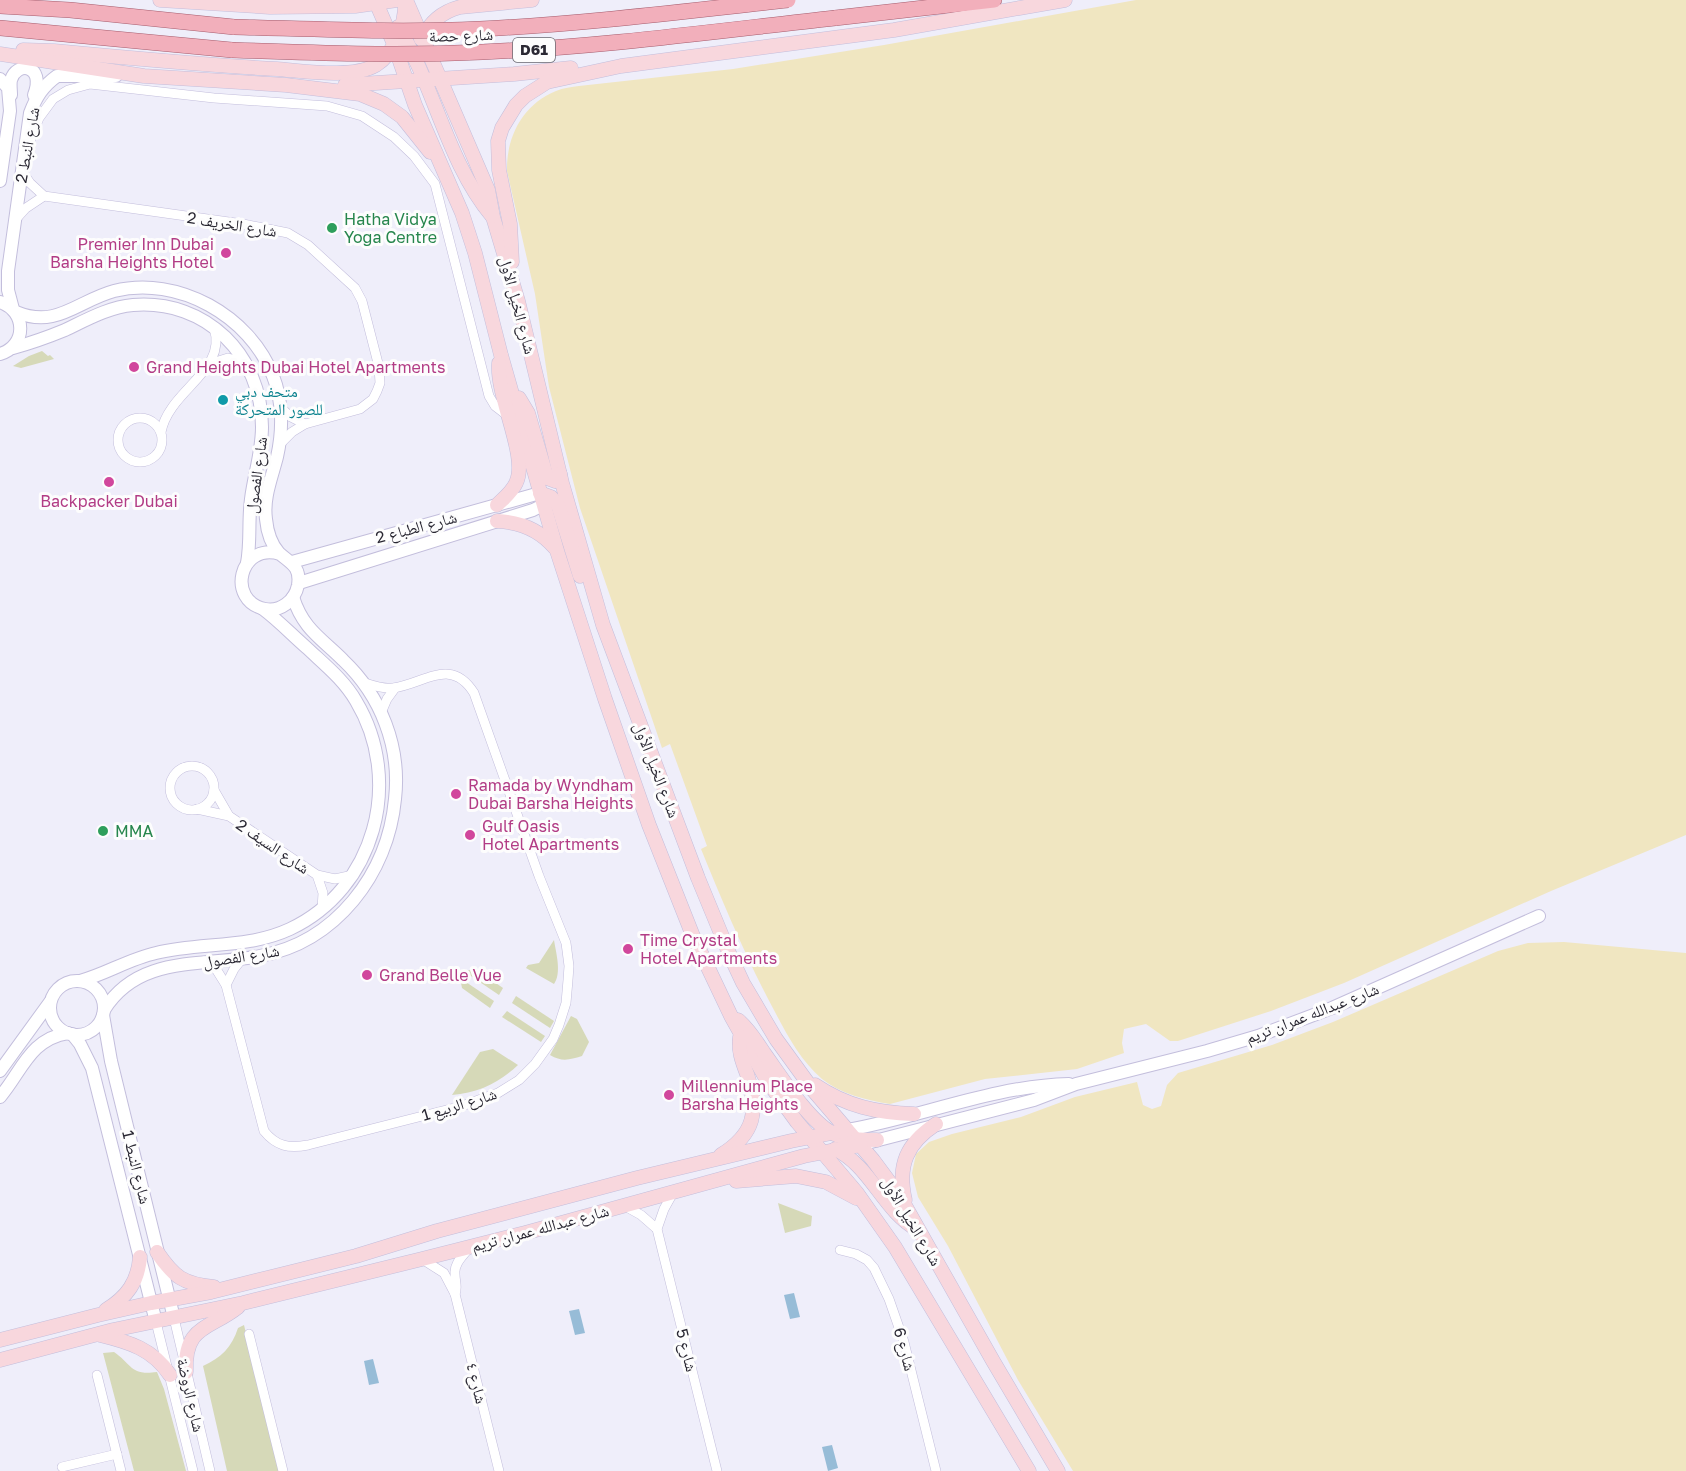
<svg xmlns="http://www.w3.org/2000/svg" width="1686" height="1471" viewBox="0 0 1686 1471" font-family="'Golos Text','Noto Naskh Arabic',sans-serif">
<style>
.green{fill:#d6d9b8}
.sand{fill:#f0e6c1}
.water{fill:#97bcd7}
.lines{fill:none;stroke-linecap:round;stroke-linejoin:round}
.minor-casing{stroke:#c3bedc;stroke-width:10}
.tertiary-casing{stroke:#c3bedc;stroke-width:14}
.secondary-casing{stroke:#c3bedc;stroke-width:15}
.primary-casing{stroke:#a65d6e;stroke-width:16}
.minor{stroke:#fff;stroke-width:9}
.tertiary{stroke:#fff;stroke-width:12}
.secondary{stroke:#f8d7dd;stroke-width:14}
.primary{stroke:#f2afbb;stroke-width:15}
.primary-bridge-casing{stroke:#a65d6e;stroke-width:16;stroke-linecap:butt}
.primary-bridge{stroke:#f2afbb;stroke-width:15}
.leisure-dot{fill:#2e9e5b;stroke:#fdfdfd;stroke-width:2}
.hotel-dot{fill:#d1479c;stroke:#fdfdfd;stroke-width:2}
.culture-dot{fill:#0f9aa8;stroke:#fdfdfd;stroke-width:2}
.labels{text-anchor:middle;stroke-width:6;stroke-linejoin:round;paint-order:stroke}
.shield{fill:#fdfdfd;stroke:#696870;stroke-width:1.5}
.shield-label{font-size:15px;font-weight:bold;fill:#2a2833}
.street-label{font-size:16px;fill:#2a2833;stroke:#fdfdfd}
.leisure-label{font-size:16px;fill:#27864d;stroke:#fdfdfd;text-anchor:start}
.hotel-label{font-size:16px;fill:#b23c85;stroke:#fdfdfd;text-anchor:start}
.culture-label{font-size:16px;fill:#0d838f;stroke:#fdfdfd;text-anchor:start}
</style>
<rect width="100%" height="100%" fill="#efeefa"/>
<g class="green">
<path d="M42,351L48,356L50,355L54,359L21,368L13,366L29,356Z"/>
<path d="M554,940C556,953 562,973 554,984L526,968L528,965L539,963Z"/>
<path d="M469,970L480,972L503,988L499,995L465,972Z"/>
<path d="M460,978L494,1001L490,1008L462,988Z"/>
<path d="M516,996L554,1021L550,1028L512,1003Z"/>
<path d="M507,1011L545,1036L541,1042L502,1017Z"/>
<path d="M571,1016L577,1019L589,1042L582,1056C569,1060 562,1062 550,1055Z"/>
<path d="M493,1049L518,1065C499,1083 478,1093 452,1095L480,1052Z"/>
<path d="M778,1203L812,1216L811,1226L785,1233Z"/>
<path d="M244,1325L279,1471H227L203,1366C221,1358 232,1347 238,1328Z"/>
<path d="M114,1352C132,1364 130,1376 157,1372L164,1389L186,1471H134L103,1353Z"/>
</g>
<g class="sand">
<path d="M1136,0H1686V835L1551,891L1344,983L1271,1011L1178,1041H1170L1146,1024L1124,1029L1122,1043L1124,1053L1077,1069L985,1079L890,1104C866,1100 841,1094 822,1079C801,1061 787,1035 775,1012C746,958 724,905 701,849L707,846L670,744L662,748L580,508L549,387L535,294L507,171C506,137 523,104 556,91C563,88 572,87 579,86L733,69L884,45Z"/>
<path d="M1564,942L1686,953V1471H1073L1018,1380L948,1246L918,1197L912,1173L916,1154L929,1142L952,1134L1021,1117L1075,1097L1137,1082L1143,1105L1152,1109L1161,1106L1167,1085L1178,1073L1272,1045L1333,1022L1498,951L1528,943Z"/>
</g>
<g class="water">
<path d="M794,1293L800,1317L790,1319L784,1295Z"/>
<path d="M579,1309L585,1333L575,1335L569,1311Z"/>
<path d="M373,1359L379,1383L369,1385L364,1361Z"/>
<path d="M832,1445L838,1468L828,1471L822,1447Z"/>
</g>
<g class="lines">
<g class="minor-casing">
<g id="minor">
<path d="M28,146L39,118L53,99L68,90L90,84L214,98L327,106L362,116L394,137L414,156L435,184L489,396L495,406L508,416"/>
<path d="M22,171L30,183L44,196L243,224L288,233L308,245L355,288L362,301L379,367L380,383L377,391L373,399L360,409L305,424L292,432L279,445"/>
<path d="M16,219L26,208L44,196"/>
<path d="M209,364L228,358L247,363"/>
<path d="M280,407L291,417L305,424"/>
<circle cx="140" cy="440" r="22"/>
<path d="M161,432C169,390 228,371 214,328"/>
<path d="M381,713L387,699L395,688"/>
<circle cx="192" cy="788" r="22"/>
<path d="M214,790L229,816"/>
<path d="M197,809L229,816L317,875L335,879L353,875"/>
<path d="M317,875L323,893L322,909"/>
<path d="M204,961L216,969L226,985L264,1131C276,1146 289,1149 308,1145L462,1106L498,1093L519,1080L535,1064L553,1039L559,1025L566,1003L568,980L569,966L566,943L539,876L474,693C451,656 424,684 393,688C384,689 374,686 365,683"/>
<path d="M226,985L234,969L242,959"/>
<path d="M674,1191L664,1209L657,1229L717,1471"/>
<path d="M623,1205L641,1215L657,1229"/>
<path d="M840,1250L856,1254L867,1260L874,1268L889,1299L904,1342L936,1471"/>
<path d="M422,1259L444,1273L455,1294L499,1471"/>
<path d="M455,1294C458,1287 455,1282 455,1274C454,1263 463,1256 469,1248"/>
<path d="M174,1318L210,1471"/>
<path d="M156,1322L193,1471"/>
<path d="M249,1334L283,1471"/>
<path d="M97,1375L121,1471"/>
<path d="M62,1467L117,1454"/>
</g>
</g>
<g class="tertiary-casing">
<g id="tertiary">
<path d="M0,79L8,88L10,111L0,181"/>
<path d="M11,95C11,90 10,84 11,80C16,61 46,64 34,95"/>
<path d="M0,302C27,311 27,346 0,354"/>
<path d="M13,309L8,290V271L30,113C36,97 43,86 57,76H116"/>
<path d="M16,312C57,329 77,301 114,291C178,275 250,316 273,376C283,401 283,431 277,457C272,477 263,498 266,519C267,530 271,544 279,553C290,563 301,566 298,585C295,601 280,612 265,609C226,601 239,542 280,554"/>
<path d="M13,348C31,343 48,337 65,330C86,320 109,307 133,305C207,299 262,356 262,427C262,452 254,475 251,499C248,521 251,542 247,563"/>
<path d="M292,562L540,493"/>
<path d="M299,583L533,510L543,505"/>
<path d="M80,981C106,974 129,959 156,953C201,942 247,949 290,929C375,889 404,781 356,701C344,680 325,665 307,648C292,635 279,621 263,609"/>
<circle cx="77" cy="1008" r="27"/>
<path d="M104,1010C139,954 203,967 260,956C336,942 388,874 395,799C401,747 381,696 343,660C321,638 303,629 293,597"/>
<path d="M103,1015L111,1061L174,1318"/>
<path d="M72,1034L80,1044L92,1068L156,1322"/>
<path d="M0,1071L50,1002"/>
<path d="M0,1097C22,1071 30,1039 68,1033"/>
<path d="M847,1130C921,1117 992,1086 1069,1084"/>
<path d="M867,1143L1034,1100L1076,1084L1207,1051L1258,1036L1332,1008L1539,916"/>
</g>
</g>
<g class="secondary-casing">
<g id="secondary">
<path d="M160,0L270,7L355,6L397,0"/>
<path d="M375,0L394,44L415,105L462,213L475,253L501,355L557,551L605,699L649,825L693,936L731,1016L768,1082L797,1122L857,1193L895,1247L1029,1471"/>
<path d="M406,0L488,190L493,217L518,301L562,483L603,625L698,878L729,953L743,983L776,1039L813,1090L873,1160L899,1195L993,1361L1058,1471"/>
<path d="M398,27C435,87 447,162 492,216"/>
<path d="M421,39C431,22 441,12 460,7L532,0"/>
<path d="M23,50L54,51C128,58 202,65 277,69C304,71 352,79 376,65C395,53 406,23 405,1"/>
<path d="M0,54L144,76L286,85L360,94L384,104L402,117L430,152"/>
<path d="M345,85L514,74L571,68"/>
<path d="M512,262L510,224L499,170L498,141L502,128L516,105L525,96L547,82L621,66L894,30L1065,0"/>
<path d="M519,398L528,413L547,478L555,481L560,474"/>
<path d="M540,493L551,497L558,505L580,576"/>
<path d="M497,505C504,498 512,492 516,483C529,457 496,397 499,363"/>
<path d="M497,521C520,522 540,530 555,548"/>
<path d="M738,1020C749,1029 756,1041 764,1053C780,1075 808,1120 832,1133C846,1140 862,1140 877,1140"/>
<path d="M815,1085C846,1106 877,1113 914,1114"/>
<path d="M835,1149C871,1166 883,1211 918,1230"/>
<path d="M721,1155C755,1134 759,1111 747,1074C742,1061 738,1050 740,1037"/>
<path d="M736,1181L796,1176L826,1182L856,1198"/>
<path d="M905,1200C897,1165 907,1143 936,1124"/>
<path d="M157,1252C174,1277 183,1284 214,1287"/>
<path d="M106,1310C127,1297 138,1282 140,1257"/>
<path d="M100,1335C129,1342 153,1349 170,1375"/>
<path d="M0,1340L98,1315L151,1303L211,1292L356,1256L437,1231L637,1178L791,1141L847,1130"/>
<path d="M0,1360L113,1330L243,1303L422,1259L525,1233L804,1156L861,1145"/>
<path d="M186,1372C184,1325 209,1330 238,1307"/>
</g>
</g>
<g class="primary-casing">
<g id="primary">
<path d="M0,6L70,10L234,27"/>
<path d="M835,18L994,0"/>
<path d="M0,28L232,50"/>
</g>
</g>
<use href="#minor" class="minor"/>
<use href="#tertiary" class="tertiary"/>
<use href="#secondary" class="secondary"/>
<use href="#primary" class="primary"/>
<g class="primary-bridge-casing">
<g id="primary-bridge">
<path d="M234,27C316,29 398,33 480,29C583,24 686,11 788,0"/>
<path d="M232,50C315,53 399,56 482,52C600,47 717,31 835,18"/>
</g>
</g>
<use href="#primary-bridge" class="primary-bridge"/>
</g>
<g class="leisure-dot">
<circle cx="332" cy="228" r="6"/>
<circle cx="103" cy="831" r="6"/>
</g>
<g class="hotel-dot">
<circle cx="226" cy="253" r="6"/>
<circle cx="134" cy="367" r="6"/>
<circle cx="109" cy="482" r="6"/>
<circle cx="456" cy="794" r="6"/>
<circle cx="470" cy="835" r="6"/>
<circle cx="628" cy="949" r="6"/>
<circle cx="367" cy="975" r="6"/>
<circle cx="669" cy="1095" r="6"/>
</g>
<circle class="culture-dot" cx="223" cy="400" r="6"/>
<g class="labels">
<rect class="shield" x="513" y="38" width="42" height="24" rx="4.5"/>
<g class="shield-label">
<text x="534" y="55">D61</text>
</g>
<g class="street-label">
<text transform="translate(461 35) rotate(-2)" y="6">شارع حصة</text>
<text transform="translate(27 145) rotate(-80)" y="6">شارع النبط 2</text>
<text transform="translate(232 224) rotate(9)" y="6">شارع الخريف 2</text>
<text transform="translate(518 305) rotate(75)" y="6">شارع الخيل الأول</text>
<text transform="translate(256 475) rotate(-82)" y="6">شارع الفصول</text>
<text transform="translate(416 527) rotate(-15)" y="6">شارع الطباع 2</text>
<text transform="translate(657 770) rotate(69)" y="6">شارع الخيل الأول</text>
<text transform="translate(273 846) rotate(34)" y="6">شارع السيف 2</text>
<text transform="translate(241 956) rotate(-9)" y="6">شارع الفصول</text>
<text transform="translate(1312 1013) rotate(-21)" y="6">شارع عبدالله عمران تريم</text>
<text transform="translate(459 1104) rotate(-17)" y="6">شارع الربيع 1</text>
<text transform="translate(137 1167) rotate(76)" y="6">شارع النبط 1</text>
<text transform="translate(912 1221) rotate(59)" y="6">شارع الخيل الأول</text>
<text transform="translate(540 1228) rotate(-15)" y="6">شارع عبدالله عمران تريم</text>
<text transform="translate(905 1349) rotate(75)" y="6">شارع 6</text>
<text transform="translate(687 1350) rotate(76)" y="6">شارع 5</text>
<text transform="translate(477 1383) rotate(76)" y="6">شارع ٤</text>
<text transform="translate(191 1395) rotate(77)" y="6">شارع الروضة</text>
</g>
<g class="leisure-label">
<text x="344" y="225">Hatha Vidya<tspan x="344" dy="18">Yoga Centre</tspan></text>
<text x="115" y="837">MMA</text>
</g>
<g class="hotel-label">
<text x="214" y="250" text-anchor="end">Premier Inn Dubai<tspan x="214" dy="18">Barsha Heights Hotel</tspan></text>
<text x="146" y="373">Grand Heights Dubai Hotel Apartments</text>
<text x="109" y="507" text-anchor="middle">Backpacker Dubai</text>
<text x="468" y="791">Ramada by Wyndham<tspan x="468" dy="18">Dubai Barsha Heights</tspan></text>
<text x="482" y="832">Gulf Oasis<tspan x="482" dy="18">Hotel Apartments</tspan></text>
<text x="640" y="946">Time Crystal<tspan x="640" dy="18">Hotel Apartments</tspan></text>
<text x="379" y="981">Grand Belle Vue</text>
<text x="681" y="1092">Millennium Place<tspan x="681" dy="18">Barsha Heights</tspan></text>
</g>
<g class="culture-label">
<text x="235" y="397">متحف دبي<tspan x="235" dy="18">للصور المتحركة</tspan></text>
</g>
</g>
</svg>
